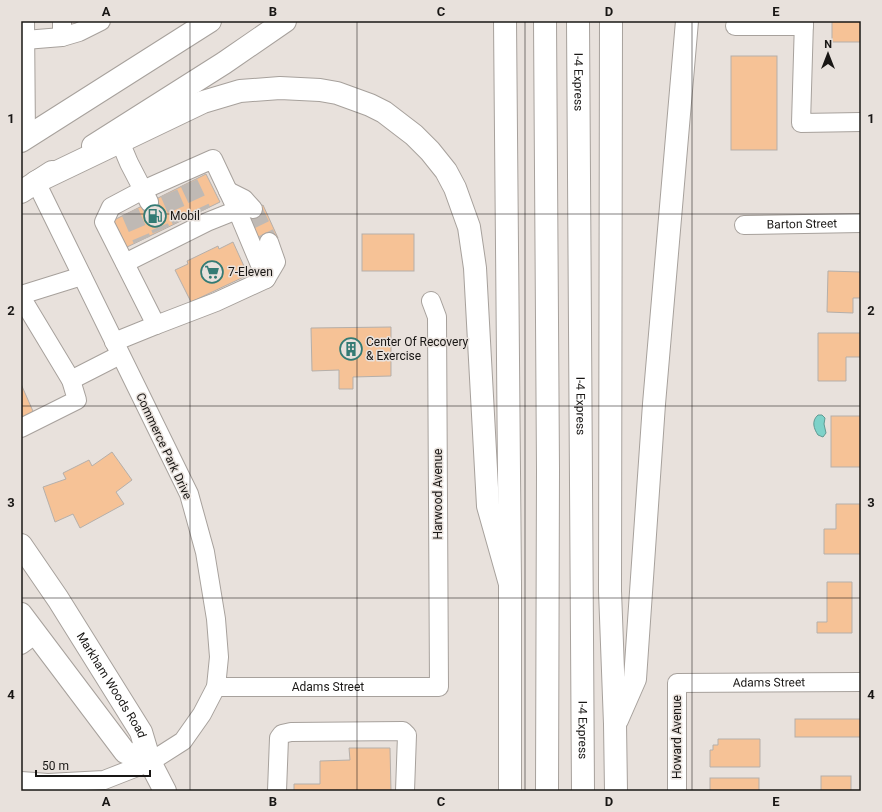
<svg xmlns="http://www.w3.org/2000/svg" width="882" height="812" viewBox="0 0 882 812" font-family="Roboto,sans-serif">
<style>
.water{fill:#7ed2c9;stroke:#609a93}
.building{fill:#f6c296;stroke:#b5afaa}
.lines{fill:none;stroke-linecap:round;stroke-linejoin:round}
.minor-tunnel{stroke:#bfb9b4;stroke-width:18;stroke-dasharray:18 9;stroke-linecap:butt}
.minor-casing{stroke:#a7a19c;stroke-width:20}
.major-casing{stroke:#a7a19c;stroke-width:24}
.highway-casing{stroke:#a7a19c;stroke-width:24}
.minor{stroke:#fff;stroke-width:18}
.major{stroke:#fff;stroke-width:22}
.highway{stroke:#fff;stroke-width:22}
.grid{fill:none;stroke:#191715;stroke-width:1;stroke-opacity:0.55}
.labels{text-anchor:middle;stroke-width:3;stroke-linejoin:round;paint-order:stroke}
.street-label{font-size:12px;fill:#191715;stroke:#e8e1dc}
.poi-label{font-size:12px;fill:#191715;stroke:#e8e1dc;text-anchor:start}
.neatline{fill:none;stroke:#191715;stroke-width:1.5}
.grid-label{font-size:13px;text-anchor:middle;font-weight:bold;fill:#191715}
</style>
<rect width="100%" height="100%" fill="#e8e1dc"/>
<path class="water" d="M818,415H822L825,418L824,424L826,433L823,437L818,435C814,429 811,421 818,415Z"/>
<g class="building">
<rect x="832" y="21" width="29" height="21"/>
<rect x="731" y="56" width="46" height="94"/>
<path d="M206,174L220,202L123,249L110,222Z"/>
<path d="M263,205L278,238L261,246L246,213Z"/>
<rect x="362" y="234" width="52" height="37"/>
<path d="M233,242L248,275L191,302L175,270L188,264L187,261L218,246L219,249Z"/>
<path d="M828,271L861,272V298H853V313L827,312Z"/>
<path d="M391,327V376L353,377V389H339V370L312,371L311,328Z"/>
<path d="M818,333H861V357H846V381H818Z"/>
<path d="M21,384L36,418L21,424Z"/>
<rect x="831" y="416" width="30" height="51"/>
<path d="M112,452L132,480L116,492L124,504L80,528L73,514L55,522L43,487L66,479L63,473L89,460L92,466Z"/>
<path d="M836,504H861V554H824V529H836Z"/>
<path d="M827,582H852V633H817V622H827Z"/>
<rect x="795" y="719" width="66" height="18"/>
<path d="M718,739H760V767H710V750H713V745H718Z"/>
<path d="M349,748H390L391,791H294V784H320V761L350,760Z"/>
<rect x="821" y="776" width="30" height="15"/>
<rect x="710" y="778" width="49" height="13"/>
</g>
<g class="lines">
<g class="minor-tunnel">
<path d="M189,183L202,211"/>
<path d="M169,193L181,221"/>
<path d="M149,202L161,230"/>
<path d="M253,209L269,242"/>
<path d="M130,212L142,240"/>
</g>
<g class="minor-casing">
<g id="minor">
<path d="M25,21L26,138"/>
<path d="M804,21L801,123L861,122"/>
<path d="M735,26H804"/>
<path d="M62,37V21"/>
<path d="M25,40L62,37L79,32L101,21"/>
<path d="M228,191L244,199L253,209"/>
<path d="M149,202L143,190L213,159L237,210L266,279L216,302L156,325"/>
<path id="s1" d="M744,225L861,223"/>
<path d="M125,263L207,222L237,210"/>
<path d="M266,279L276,262L269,242"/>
<path d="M21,295L82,276"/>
<path d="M21,297L71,380L77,400L21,428"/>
<path d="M114,342L156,325L104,222L111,207L143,190L129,163L116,132"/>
<path d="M71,380L120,355"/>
<path d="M21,645L36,634"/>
<path id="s2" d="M216,687H439L437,317L431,301"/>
<path d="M21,781L48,783L104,780L150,762L183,741L202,714L216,687L219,657L216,619L205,552L189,494L36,182"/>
<path d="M277,791L279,738L282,734L291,732L403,731L407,735L405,791"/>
<path id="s3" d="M677,791V683L861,682"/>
</g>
</g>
<g class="major-casing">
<g id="major">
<path d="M21,141L210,21"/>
<path d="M93,146L224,63L285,21"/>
<path d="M21,192L52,172"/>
<path id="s4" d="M21,545L58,599L141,732L150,762L165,791"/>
<path d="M21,614L125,752L150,762"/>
</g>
</g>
<g class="highway-casing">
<g id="highway">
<path d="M505,21L510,584V791"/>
<path d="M545,21L548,470L547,791"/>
<path id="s5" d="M578,21L583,791"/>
<path d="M611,21L610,591L615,724L616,791"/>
<path d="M36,182L203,102L240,91L280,88L320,90L337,93L370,105L384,112L414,135L430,151L446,171L455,188L469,227L475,268L488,506L510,584"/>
<path d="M617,720L635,679L654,404L687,21"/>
</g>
</g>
<use href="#minor" class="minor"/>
<use href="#major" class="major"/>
<use href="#highway" class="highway"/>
</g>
<path class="grid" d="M190,21V791M357,21V791M525,21V791M692,21V791M21,214H861M21,406H861M21,598H861"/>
<defs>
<g id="fuel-ring" transform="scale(1.15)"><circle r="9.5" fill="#e8e1dc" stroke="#347b74" stroke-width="1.5"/><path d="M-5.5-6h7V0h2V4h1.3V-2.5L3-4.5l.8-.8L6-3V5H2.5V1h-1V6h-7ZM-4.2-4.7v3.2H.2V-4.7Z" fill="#347b74"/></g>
<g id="supermarket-ring" transform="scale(1.15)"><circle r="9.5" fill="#e8e1dc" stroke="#347b74" stroke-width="1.5"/><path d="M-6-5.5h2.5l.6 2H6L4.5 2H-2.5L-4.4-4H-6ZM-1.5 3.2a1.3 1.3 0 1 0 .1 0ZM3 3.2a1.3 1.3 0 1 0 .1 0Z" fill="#347b74"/></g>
<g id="building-ring" transform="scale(1.15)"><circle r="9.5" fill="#e8e1dc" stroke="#347b74" stroke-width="1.5"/><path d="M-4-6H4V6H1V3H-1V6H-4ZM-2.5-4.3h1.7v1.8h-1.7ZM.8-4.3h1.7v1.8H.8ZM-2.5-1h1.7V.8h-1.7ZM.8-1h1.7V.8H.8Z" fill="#347b74"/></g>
</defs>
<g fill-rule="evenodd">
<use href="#fuel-ring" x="155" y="216"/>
<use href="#supermarket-ring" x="212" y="272"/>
<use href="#building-ring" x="351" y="349"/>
</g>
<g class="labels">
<g class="street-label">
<text dy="4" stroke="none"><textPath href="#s5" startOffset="61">I-4 Express</textPath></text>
<text dy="4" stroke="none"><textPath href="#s1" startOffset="58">Barton Street</textPath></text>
<text dy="4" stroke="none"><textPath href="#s5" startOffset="385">I-4 Express</textPath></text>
<text transform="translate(164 446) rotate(65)" y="4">Commerce Park Drive</text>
<text transform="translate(438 494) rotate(-90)" y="4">Harwood Avenue</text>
<text dy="4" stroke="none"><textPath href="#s3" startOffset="200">Adams Street</textPath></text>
<text dy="4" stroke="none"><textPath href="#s4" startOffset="167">Markham Woods Road</textPath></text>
<text dy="4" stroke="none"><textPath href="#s2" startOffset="112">Adams Street</textPath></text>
<text dy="4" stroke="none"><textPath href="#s5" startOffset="709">I-4 Express</textPath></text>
<text transform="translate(677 737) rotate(-90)" y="4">Howard Avenue</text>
</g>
<g class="poi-label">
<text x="170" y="220">Mobil</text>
<text x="228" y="276">7-Eleven</text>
<text x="366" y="346">Center Of Recovery<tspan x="366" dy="14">&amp; Exercise</tspan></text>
</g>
</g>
<rect width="882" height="812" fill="none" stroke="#e8e1dc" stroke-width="44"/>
<g transform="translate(828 54)" stroke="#e8e1dc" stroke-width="3" paint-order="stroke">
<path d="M0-3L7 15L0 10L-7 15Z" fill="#191715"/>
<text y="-6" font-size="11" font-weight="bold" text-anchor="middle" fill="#191715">N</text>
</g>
<path d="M36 770v6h114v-6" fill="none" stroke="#191715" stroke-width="2"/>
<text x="42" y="770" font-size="12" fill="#191715" stroke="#e8e1dc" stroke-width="3" paint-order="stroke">50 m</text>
<rect x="22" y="22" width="838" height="768" class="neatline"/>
<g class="grid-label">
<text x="106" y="16">A</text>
<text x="273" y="16">B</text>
<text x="441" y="16">C</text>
<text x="609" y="16">D</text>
<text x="776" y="16">E</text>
<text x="11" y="123">1</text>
<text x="871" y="123">1</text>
<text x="11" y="315">2</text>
<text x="871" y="315">2</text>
<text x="11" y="507">3</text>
<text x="871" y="507">3</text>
<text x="11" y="699">4</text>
<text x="871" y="699">4</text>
<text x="106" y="806">A</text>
<text x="273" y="806">B</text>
<text x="441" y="806">C</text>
<text x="609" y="806">D</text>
<text x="776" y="806">E</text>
</g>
</svg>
